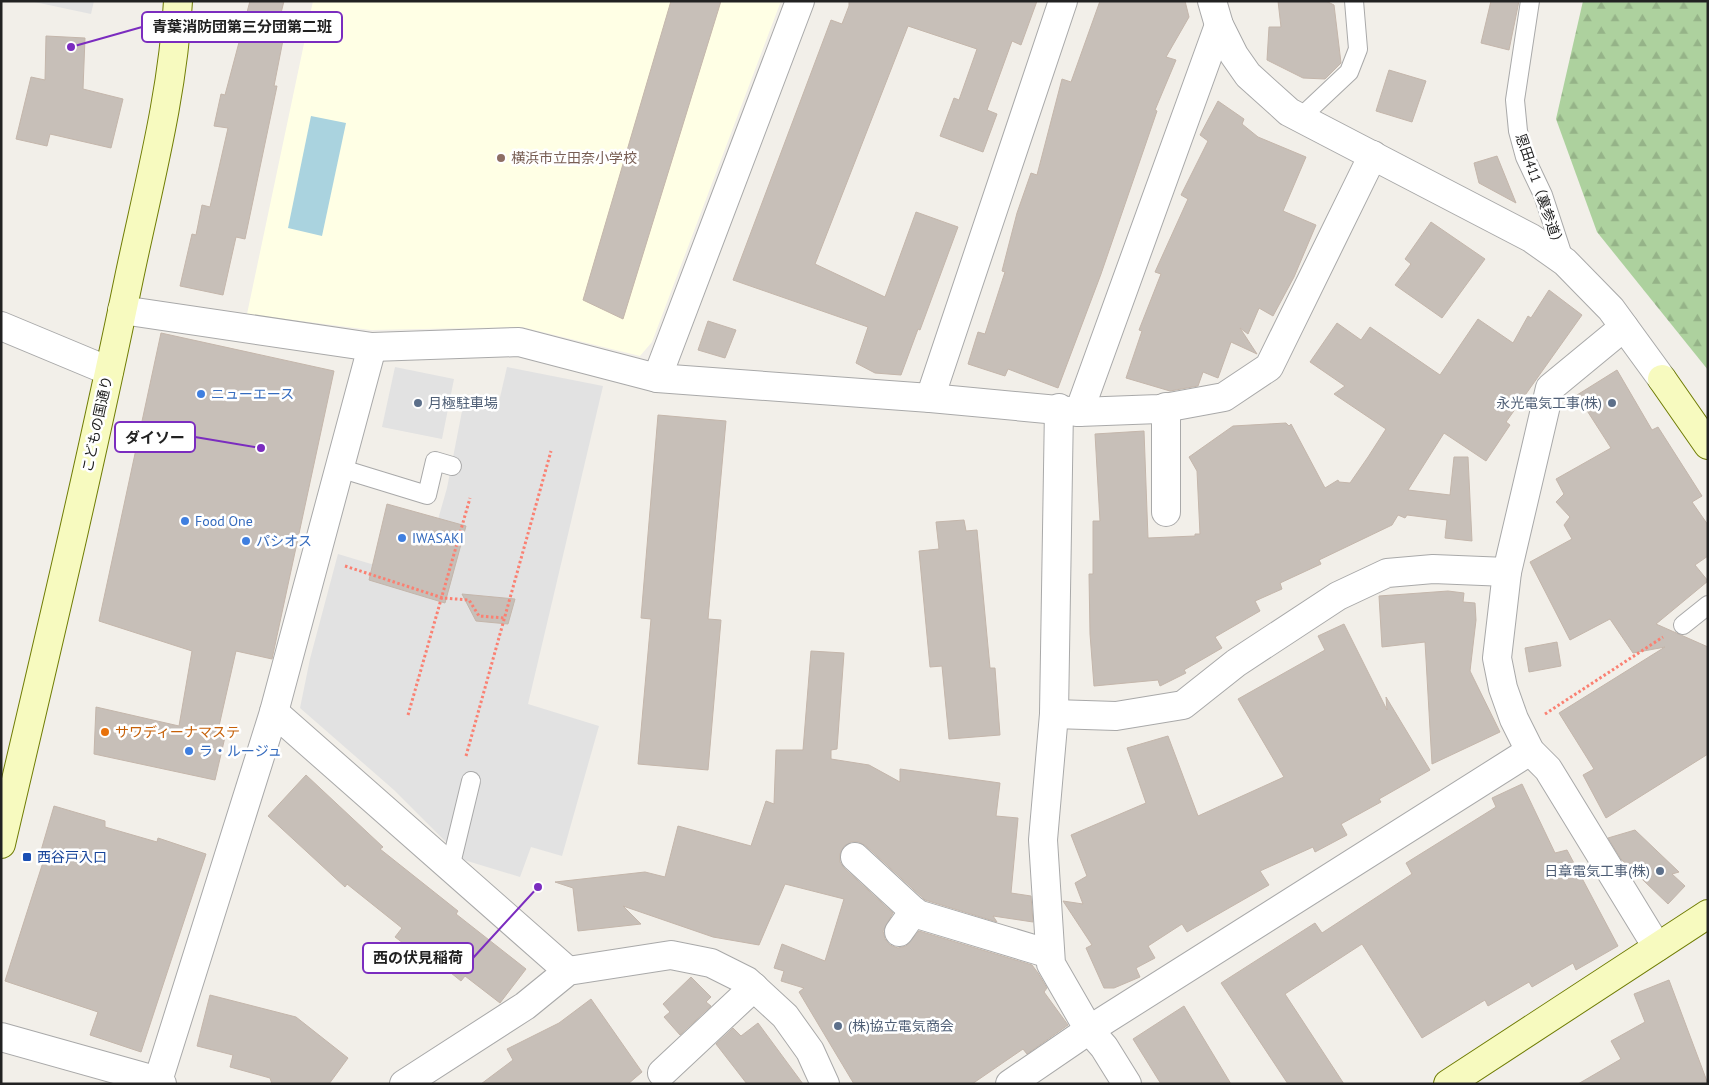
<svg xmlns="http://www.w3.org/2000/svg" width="1709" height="1085" viewBox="0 0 1709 1085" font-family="'PT Sans','Noto Sans JP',sans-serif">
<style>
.education{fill:#ffffe5}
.forest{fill:url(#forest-firs)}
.parking{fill:#e2e2e2}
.water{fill:#aad3df}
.building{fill:#c7bfb8;stroke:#c4b6ab}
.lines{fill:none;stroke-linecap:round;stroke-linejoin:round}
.lane-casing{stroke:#a9a9a9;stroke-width:20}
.street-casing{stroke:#a9a9a9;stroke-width:30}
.secondary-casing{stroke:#707d05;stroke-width:30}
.path{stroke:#fa8072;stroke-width:3;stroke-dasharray:2.5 2.5;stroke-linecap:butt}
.lane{stroke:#fff;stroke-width:18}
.street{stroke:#fff;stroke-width:28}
.secondary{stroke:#f7fabf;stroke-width:28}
.education-dot{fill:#8d6e63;stroke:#fff;stroke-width:2}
.shop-dot{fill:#3f7fe0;stroke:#fff;stroke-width:2}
.service-dot{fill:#5c6f8a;stroke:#fff;stroke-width:2}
.food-dot{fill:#e8710a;stroke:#fff;stroke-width:2}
.transit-dot{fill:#1a4fb4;stroke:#fff;stroke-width:2}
.labels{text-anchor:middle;stroke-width:5;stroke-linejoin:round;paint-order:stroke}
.education-label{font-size:14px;fill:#785e54;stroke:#fff;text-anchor:start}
.street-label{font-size:14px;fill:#222;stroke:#fff}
.shop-label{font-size:14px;fill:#366cbe;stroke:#fff;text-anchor:start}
.service-label{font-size:14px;fill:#4e5e75;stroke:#fff;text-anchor:start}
.food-label{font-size:14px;fill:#c56008;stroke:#fff;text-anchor:start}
.transit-label{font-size:14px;fill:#164399;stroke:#fff;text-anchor:start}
.leader{fill:none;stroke:#7b2cbf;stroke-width:2}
.callout-dot{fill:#7b2cbf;stroke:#fff;stroke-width:2}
.callout{fill:#fff;stroke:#7b2cbf;stroke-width:2}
.callout-label{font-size:15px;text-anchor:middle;font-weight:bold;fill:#222}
</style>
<defs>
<pattern id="forest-firs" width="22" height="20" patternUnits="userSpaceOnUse" patternTransform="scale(1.25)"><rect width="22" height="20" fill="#add19e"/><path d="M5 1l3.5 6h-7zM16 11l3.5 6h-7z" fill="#95b388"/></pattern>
</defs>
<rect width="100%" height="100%" fill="#f2efe9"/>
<path class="education" d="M313,1H781L652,342L640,356L522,327L371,330L247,314Z"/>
<path class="forest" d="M1583,1H1708V370L1597,232L1556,119Z"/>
<g class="parking">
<path d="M30,1H94L91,14Z"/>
<path d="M395,367L454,379L442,439L382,427Z"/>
<path d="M507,367L603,386L528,704L599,726L562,856L531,847L520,877L464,860L394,790L300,708L310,659L338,554L421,579L447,488L464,401L498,406Z"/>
</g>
<path class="water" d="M311,116L346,123L322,236L288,228Z"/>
<g class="building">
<path d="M250,1H284L276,33L284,35L274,86H277L245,239L236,237L223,295L180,286L192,234L196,235L202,205L210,207L228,128L214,126L221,94L225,95Z"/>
<path d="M671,1H721L623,319L583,300Z"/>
<path d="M849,1H1037L1021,45L1012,41L987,110L997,114L983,152L940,136L954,98L959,100L977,49L908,26L815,264L885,297L916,212L958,227L920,330L918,329L901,375L875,373L856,363L868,327L733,280L831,20L842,24L849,6Z"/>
<path d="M1100,1H1185L1189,17L1166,57L1176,60L1155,110L1157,111L1101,274L1058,388L1008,369L1005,376L968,364L978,332L985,334L1005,272L1002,271L1017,213L1031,173L1037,175L1062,79L1071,82Z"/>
<path d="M1278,1H1326L1334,5L1341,63L1325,79L1303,78L1267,60L1269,27H1281Z"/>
<path d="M1491,1H1519L1509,50L1481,43Z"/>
<path d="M46,36L85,38L83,89L123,99L111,148L50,134L47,146L16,139L31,77L45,80Z"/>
<path d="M1389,70L1426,81L1412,122L1376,111Z"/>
<path d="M1218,101L1244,119L1242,124L1258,137L1306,157L1283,211L1316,225L1294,277L1273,316L1259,308L1248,334L1240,328L1257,354L1231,342L1218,378L1203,372L1198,386L1170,391L1126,378L1142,331L1139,330L1161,274L1155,272L1188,199L1181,195L1208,141L1200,135Z"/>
<path d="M1497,156L1516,203L1479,183L1474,163Z"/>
<path d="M1431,222L1485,259L1442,318L1395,285L1411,264L1405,259Z"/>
<path d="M1549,290L1582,315L1506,422L1510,425L1486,461L1444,433L1408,490L1450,495L1454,457H1468L1472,541L1445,538L1447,520L1407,515L1405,518L1398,515L1392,525L1319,560L1321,564L1280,583L1282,589L1255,601L1260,611L1215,637L1222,648L1184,670L1186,673L1160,686L1158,680L1094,686L1090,634L1089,574H1093V521H1100L1095,434L1144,431L1148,538L1195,536V534H1200L1197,471L1189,457L1233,426L1286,423L1289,426L1291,424L1325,488L1338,480L1339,482L1350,483L1368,457L1386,429L1334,394L1345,386L1310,362L1337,323L1361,340L1370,327L1440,375L1478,319L1513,343L1528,316L1531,318Z"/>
<path d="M708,321L736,330L725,358L698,350Z"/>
<path d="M161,333L334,371L272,659L236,651L217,735L225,737L215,780L94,754L96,707L179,726L192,651L99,621Z"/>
<path d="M1617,370L1652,430L1658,427L1702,496L1692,502L1708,525V556L1695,565L1708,581L1656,624L1708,647V754L1606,818L1583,775L1594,769L1559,713L1665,647L1633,653L1610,619L1570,640L1530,562L1572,539L1564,525L1570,517L1556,502L1564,494L1556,479L1611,448L1577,395Z"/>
<path d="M658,415L726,421L708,619L721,620L708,770L638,764L651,619L641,618Z"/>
<path d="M387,504L466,526L445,603L369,580Z"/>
<path d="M964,520L966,531L977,530L990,668H995L1000,735L949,739L942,666L930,667L919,551L939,549L936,522Z"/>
<path d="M1448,591L1464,593L1463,602L1475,603L1476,620L1470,671L1500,732L1432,764L1425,642L1382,647L1379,596Z"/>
<path d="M462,594L515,599L508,624L476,621Z"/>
<path d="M1344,624L1387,710L1386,697L1430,770L1379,799L1381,802L1341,824L1347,835L1315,852L1313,847L1260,871L1269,885L1187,932L1182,924L1148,946L1155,958L1136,968L1140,977L1114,988H1104L1086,948L1092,945L1063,901L1083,904L1075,883L1087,876L1071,835L1146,803L1127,748L1168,736L1198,816L1284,777L1238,699L1325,650L1318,636Z"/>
<path d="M1557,642L1561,666L1529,672L1525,648Z"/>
<path d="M811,651L844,653L837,749L831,750V759L869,765L900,782V769L1000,783L996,816L1018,818L1011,893L1031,896L1033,922L993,916L997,922L925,900L866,846L859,842H851L844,846L840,854V862L844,868L893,913L883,931L885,939L890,945L898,948L906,946L919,931L1032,965L1038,973L1047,988L1044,992L1068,1025L1027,1054L1023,1049L972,1084H854L799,992L804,988L781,981L784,971L774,968L782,944L825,961L844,899L785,884L759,945L713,937L623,906L641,924L578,931L573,888L555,882L645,872L665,877L678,826L751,846L766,801L774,804L776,750H803Z"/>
<path d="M306,775L383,847L380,849L458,911L456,914L526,969L500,1003L465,976L461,981L426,953L423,958L395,937L402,928L347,884L345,887L268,816Z"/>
<path d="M1522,784L1555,853L1567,850L1618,946L1576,970L1573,963L1532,987L1529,982L1488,1006L1485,1000L1422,1038L1362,944L1285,994L1344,1084H1288L1221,983L1315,923L1322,933L1412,874L1406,863L1496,807L1492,798Z"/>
<path d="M54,806L105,821V827L157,842L158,838L206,854L141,1052L90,1035L98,1012L5,981L45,856L40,854Z"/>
<path d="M1635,830L1679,872L1672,874L1685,886L1668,904L1621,859L1608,838Z"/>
<path d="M691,977L711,997L706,1002L711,1006L680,1035L664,1017L670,1012L663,1004Z"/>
<path d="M1669,980L1708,1084H1578L1621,1059L1611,1041L1645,1022L1634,994Z"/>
<path d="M210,995L296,1017L348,1058L329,1084H272L270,1078L230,1067L233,1055L197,1046Z"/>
<path d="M591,999L642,1072L628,1084H481L513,1060L507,1049L559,1023Z"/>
<path d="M1184,1006L1231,1084H1161L1133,1039Z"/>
<path d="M758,1023L803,1084H747L716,1044L733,1028L741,1036Z"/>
</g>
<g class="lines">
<g class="lane-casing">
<g id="lane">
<path d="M1530,1L1515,100L1518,131L1525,157L1543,195L1565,262"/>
<path d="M1300,118L1349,72L1358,49L1354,1"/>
<path d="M339,468L427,495L435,461L452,466"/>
<path d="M1683,625L1708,605"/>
<path d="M450,868L471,781"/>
</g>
</g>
<g class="street-casing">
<g id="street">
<path d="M1212,1L1219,25L1234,55L1248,75L1289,112L1531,238L1565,262L1611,309L1662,379"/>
<path d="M122,310L372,347L519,342L657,378L930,398L1079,412L1159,409L1224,397L1269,367L1373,155"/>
<path d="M1,326L109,371"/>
<path d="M1624,327L1550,388L1507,572L1497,658L1503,688L1514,719L1530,751L1548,769L1657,947"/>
<path d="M657,378L800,1"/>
<path d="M930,398L1063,1"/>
<path d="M1166,407V512"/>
<path d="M1059,408L1054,714L1043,840L1051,964L1089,1030L1104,1047L1127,1084"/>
<path d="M1079,412L1219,25"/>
<path d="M274,712L568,971"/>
<path d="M1054,714L1116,716L1183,705L1236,663L1338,596L1387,573L1433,569L1507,572"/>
<path d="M855,857L917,914L1050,954"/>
<path d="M899,932L914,911"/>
<path d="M1,1037L158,1081L162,1084"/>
<path d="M662,1073L754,987"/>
<path d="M158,1081L274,712L372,347"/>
<path d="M404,1084L525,1006L568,971L671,955L711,963L747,981L785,1016L810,1051L825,1084"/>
<path d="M1010,1084L1089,1030L1530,751"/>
</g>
</g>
<g class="secondary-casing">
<g id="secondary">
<path d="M1662,379L1708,445"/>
<path d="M1,844C45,656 90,467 129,278C148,187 173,95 178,1"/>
<path d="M1448,1084L1708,914"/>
</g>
</g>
<g class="path">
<path d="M345,566L443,598L469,600L479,616L504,618"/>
<path d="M1545,714L1663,637"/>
<path d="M408,715L470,498"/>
<path d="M466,756L551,451"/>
</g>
<use href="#lane" class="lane"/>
<use href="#street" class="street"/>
<use href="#secondary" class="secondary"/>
</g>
<circle class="education-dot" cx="501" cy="158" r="5"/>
<g class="shop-dot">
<circle cx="201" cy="394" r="5"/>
<circle cx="185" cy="521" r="5"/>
<circle cx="402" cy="538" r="5"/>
<circle cx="246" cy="541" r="5"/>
<circle cx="189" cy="751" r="5"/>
</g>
<g class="service-dot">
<circle cx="418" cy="403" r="5"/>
<circle cx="1612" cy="403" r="5"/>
<circle cx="1660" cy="871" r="5"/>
<circle cx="838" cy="1026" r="5"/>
</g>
<circle class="food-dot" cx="105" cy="732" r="5"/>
<rect class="transit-dot" x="22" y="852" width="10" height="10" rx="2.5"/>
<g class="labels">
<g class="education-label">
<text x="511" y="163">横浜市立田奈小学校</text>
</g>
<g class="street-label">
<text transform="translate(1540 191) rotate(71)" y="5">恩田411（裏参道）</text>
<text transform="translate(97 424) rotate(-78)" y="5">こどもの国通り</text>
</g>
<g class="shop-label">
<text x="211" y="399">ニューエース</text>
<text x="195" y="526">Food One</text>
<text x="412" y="543">IWASAKI</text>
<text x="256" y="546">パシオス</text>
<text x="199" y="756">ラ・ルージュ</text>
</g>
<g class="service-label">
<text x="428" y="408">月極駐車場</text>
<text x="1602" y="408" text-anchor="end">永光電気工事(株)</text>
<text x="1650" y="876" text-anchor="end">日章電気工事(株)</text>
<text x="848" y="1031">(株)協立電気商会</text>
</g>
<g class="food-label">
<text x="115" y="737">サワディーナマステ</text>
</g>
<g class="transit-label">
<text x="37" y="862">西谷戸入口</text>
</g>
</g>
<path class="leader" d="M71 47L142 27M261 448L195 437M538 887L473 958"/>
<g class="callout-dot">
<circle cx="71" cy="47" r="5"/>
<circle cx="261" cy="448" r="5"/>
<circle cx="538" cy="887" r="5"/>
</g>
<g class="callout">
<rect x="142" y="12" width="200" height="30" rx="5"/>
<rect x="115" y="422" width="80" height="30" rx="5"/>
<rect x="363" y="943" width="110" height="30" rx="5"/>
</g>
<g class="callout-label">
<text x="242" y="32">青葉消防団第三分団第二班</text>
<text x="155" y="443">ダイソー</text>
<text x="418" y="963">西の伏見稲荷</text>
</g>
<rect width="1709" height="1085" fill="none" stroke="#222222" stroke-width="5"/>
</svg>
